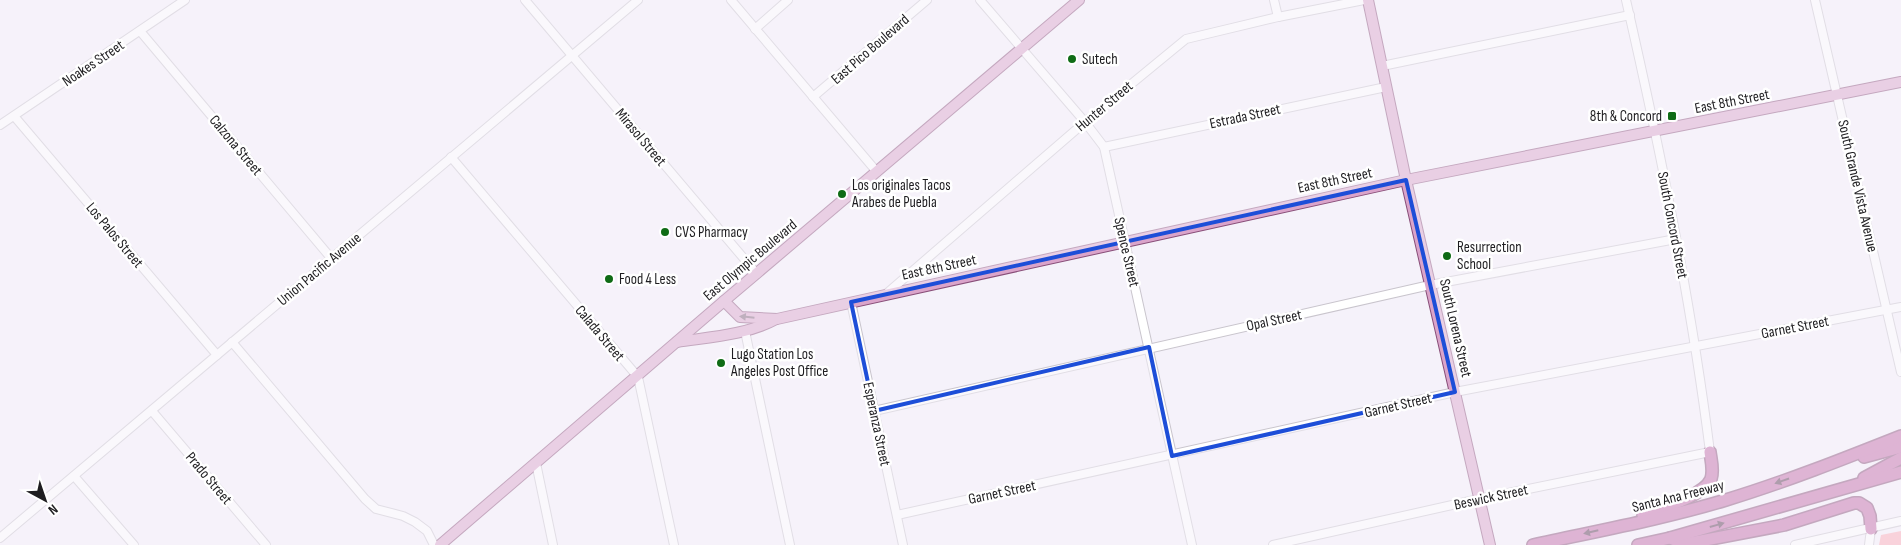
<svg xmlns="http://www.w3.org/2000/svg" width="1901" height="545" viewBox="0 0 1901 545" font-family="'Sofia Sans Condensed',sans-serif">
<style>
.green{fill:#fdacb5}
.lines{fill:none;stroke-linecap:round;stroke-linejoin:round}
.minor-casing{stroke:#c9c5cd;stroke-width:10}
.major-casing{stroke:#884e78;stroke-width:12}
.highway-casing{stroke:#884e78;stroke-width:14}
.minor{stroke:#fff;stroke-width:8}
.major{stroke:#daa4ca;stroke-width:10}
.highway{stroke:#c168a7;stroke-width:11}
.oneway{fill:#7c6075}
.oneway2{fill:#57374f}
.marked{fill:none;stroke:#1d4ed8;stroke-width:4;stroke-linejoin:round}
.poi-dot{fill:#0f6b15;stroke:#fff;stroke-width:2}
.labels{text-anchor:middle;stroke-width:5;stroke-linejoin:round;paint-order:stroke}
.street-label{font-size:15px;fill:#1e1d20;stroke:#fff}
.poi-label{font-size:15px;fill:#1e1d20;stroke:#fff;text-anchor:start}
</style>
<rect width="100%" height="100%" fill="#f5f2fa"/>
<path class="green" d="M1901,531V545H1879L1881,535Z"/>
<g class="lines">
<g class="minor-casing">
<g id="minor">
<path d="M525,0L757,274"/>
<path d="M731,0L877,172"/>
<path d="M980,0L1085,122L1104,147L1192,545"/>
<path d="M1274,0L1278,17"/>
<path d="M1815,0L1901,372"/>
<path d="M755,29L788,0"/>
<path d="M140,31L331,258"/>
<path d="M1382,66L1630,15"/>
<path d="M813,97L927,0"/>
<path d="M14,116L217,355"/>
<path d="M0,125L185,0"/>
<path d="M1104,147L1386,87"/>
<path d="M451,157L638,377L674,545"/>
<path d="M886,294L1085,122L1186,39L1278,17L1364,0"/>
<path d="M851,302L903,545"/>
<path d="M745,331L790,545"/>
<path d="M232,342L365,499L376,509L403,516L415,522L427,531L434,545"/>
<path d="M152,411L266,545"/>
<path d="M874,411L1430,285L1676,239"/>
<path d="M536,463L553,545"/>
<path d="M74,476L134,545"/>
<path d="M897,515L1455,392L1901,307"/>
<path d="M0,538L638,0"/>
<path d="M1273,545L1479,499L1710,452C1691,300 1660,149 1626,0"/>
<path d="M1795,545L1901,521"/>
<path d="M1869,545L1871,529"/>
</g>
</g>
<g class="major-casing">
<g id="major">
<path d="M1368,0L1406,180L1490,545"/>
<path d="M724,301L740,317L777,319L1406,180L1901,82"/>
<path d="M677,342C710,337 747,335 776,319"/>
<path d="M440,545L724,301L1079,0"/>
</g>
</g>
<g class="highway-casing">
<g id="highway">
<path d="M1864,457L1901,447"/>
<path d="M1864,478L1901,458"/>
<path d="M1643,515C1660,508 1704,496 1711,479C1714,470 1711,460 1710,452"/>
<path d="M1670,538L1685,544L1784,525L1854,503H1859L1867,508L1870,516L1871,529"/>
<path d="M1533,545C1597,531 1663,519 1726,500C1785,482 1843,459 1901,436"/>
<path d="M1638,545L1670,538L1901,472"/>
</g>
</g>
<use href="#minor" class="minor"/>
<use href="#major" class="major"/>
<use href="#highway" class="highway"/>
</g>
<defs><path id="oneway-solid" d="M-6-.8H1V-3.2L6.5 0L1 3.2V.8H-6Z" transform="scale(1.25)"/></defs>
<use class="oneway" href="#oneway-solid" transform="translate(747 317) rotate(-174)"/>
<g class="oneway2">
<use href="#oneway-solid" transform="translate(1782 481) rotate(161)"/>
<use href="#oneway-solid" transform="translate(1717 525) rotate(-16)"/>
<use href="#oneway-solid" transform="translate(1591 532) rotate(167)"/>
</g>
<path d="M0 0H1901V545H0ZM1406,180L1455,392L1172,456L1149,347L874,411L851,302Z" fill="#f5f2fa" fill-opacity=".55" fill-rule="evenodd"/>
<path class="marked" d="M1406,180L1455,392L1172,456L1149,347L874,411L851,302Z"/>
<g class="poi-dot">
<circle cx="1072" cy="59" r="5"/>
<rect x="1667" y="111" width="10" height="10" rx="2.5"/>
<circle cx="842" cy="194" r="5"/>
<circle cx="665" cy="232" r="5"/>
<circle cx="1447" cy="256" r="5"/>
<circle cx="609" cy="279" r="5"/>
<circle cx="721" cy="363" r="5"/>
</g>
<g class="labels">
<g class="street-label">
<text transform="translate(870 49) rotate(-41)" y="5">East Pico Boulevard</text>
<text transform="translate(93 63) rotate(-34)" y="5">Noakes Street</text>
<text transform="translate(1732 101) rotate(-11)" y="5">East 8th Street</text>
<text transform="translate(1104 106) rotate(-40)" y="5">Hunter Street</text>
<text transform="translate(1245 116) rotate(-12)" y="5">Estrada Street</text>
<text transform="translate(641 137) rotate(50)" y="5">Mirasol Street</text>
<text transform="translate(236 145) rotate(50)" y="5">Calzona Street</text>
<text transform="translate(1335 180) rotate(-12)" y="5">East 8th Street</text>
<text transform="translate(1858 186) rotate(77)" y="5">South Grande Vista Avenue</text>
<text transform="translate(1673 225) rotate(79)" y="5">South Concord Street</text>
<text transform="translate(115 235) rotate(50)" y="5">Los Palos Street</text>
<text transform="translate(1127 252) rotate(77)" y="5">Spence Street</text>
<text transform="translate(750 260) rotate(-40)" y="5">East Olympic Boulevard</text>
<text transform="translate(939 267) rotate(-12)" y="5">East 8th Street</text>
<text transform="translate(319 269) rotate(-40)" y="5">Union Pacific Avenue</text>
<text transform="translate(1274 320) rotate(-12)" y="5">Opal Street</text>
<text transform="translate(1795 327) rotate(-11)" y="5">Garnet Street</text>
<text transform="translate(1456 328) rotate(77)" y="5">South Lorena Street</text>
<text transform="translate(600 333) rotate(50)" y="5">Calada Street</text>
<text transform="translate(1398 405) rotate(-13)" y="5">Garnet Street</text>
<text transform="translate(877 424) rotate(78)" y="5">Esperanza Street</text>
<text transform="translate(209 478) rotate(50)" y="5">Prado Street</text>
<text transform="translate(1002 492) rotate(-12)" y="5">Garnet Street</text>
<text transform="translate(1678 496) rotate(-14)" y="5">Santa Ana Freeway</text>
<text transform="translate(1491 497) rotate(-12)" y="5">Beswick Street</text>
</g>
<g class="poi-label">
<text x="1082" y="64">Sutech</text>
<text x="1662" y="121" text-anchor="end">8th &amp; Concord</text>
<text x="852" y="190">Los originales Tacos<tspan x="852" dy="17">Arabes de Puebla</tspan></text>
<text x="675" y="237">CVS Pharmacy</text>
<text x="1457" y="252">Resurrection<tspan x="1457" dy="17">School</tspan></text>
<text x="619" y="284">Food 4 Less</text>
<text x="731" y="359">Lugo Station Los<tspan x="731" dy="17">Angeles Post Office</tspan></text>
</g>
</g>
<g transform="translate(45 500) rotate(140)" stroke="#ffffff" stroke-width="4" paint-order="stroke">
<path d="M0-4L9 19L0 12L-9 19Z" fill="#1e1d20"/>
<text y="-8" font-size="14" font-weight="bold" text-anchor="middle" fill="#1e1d20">N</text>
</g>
</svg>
